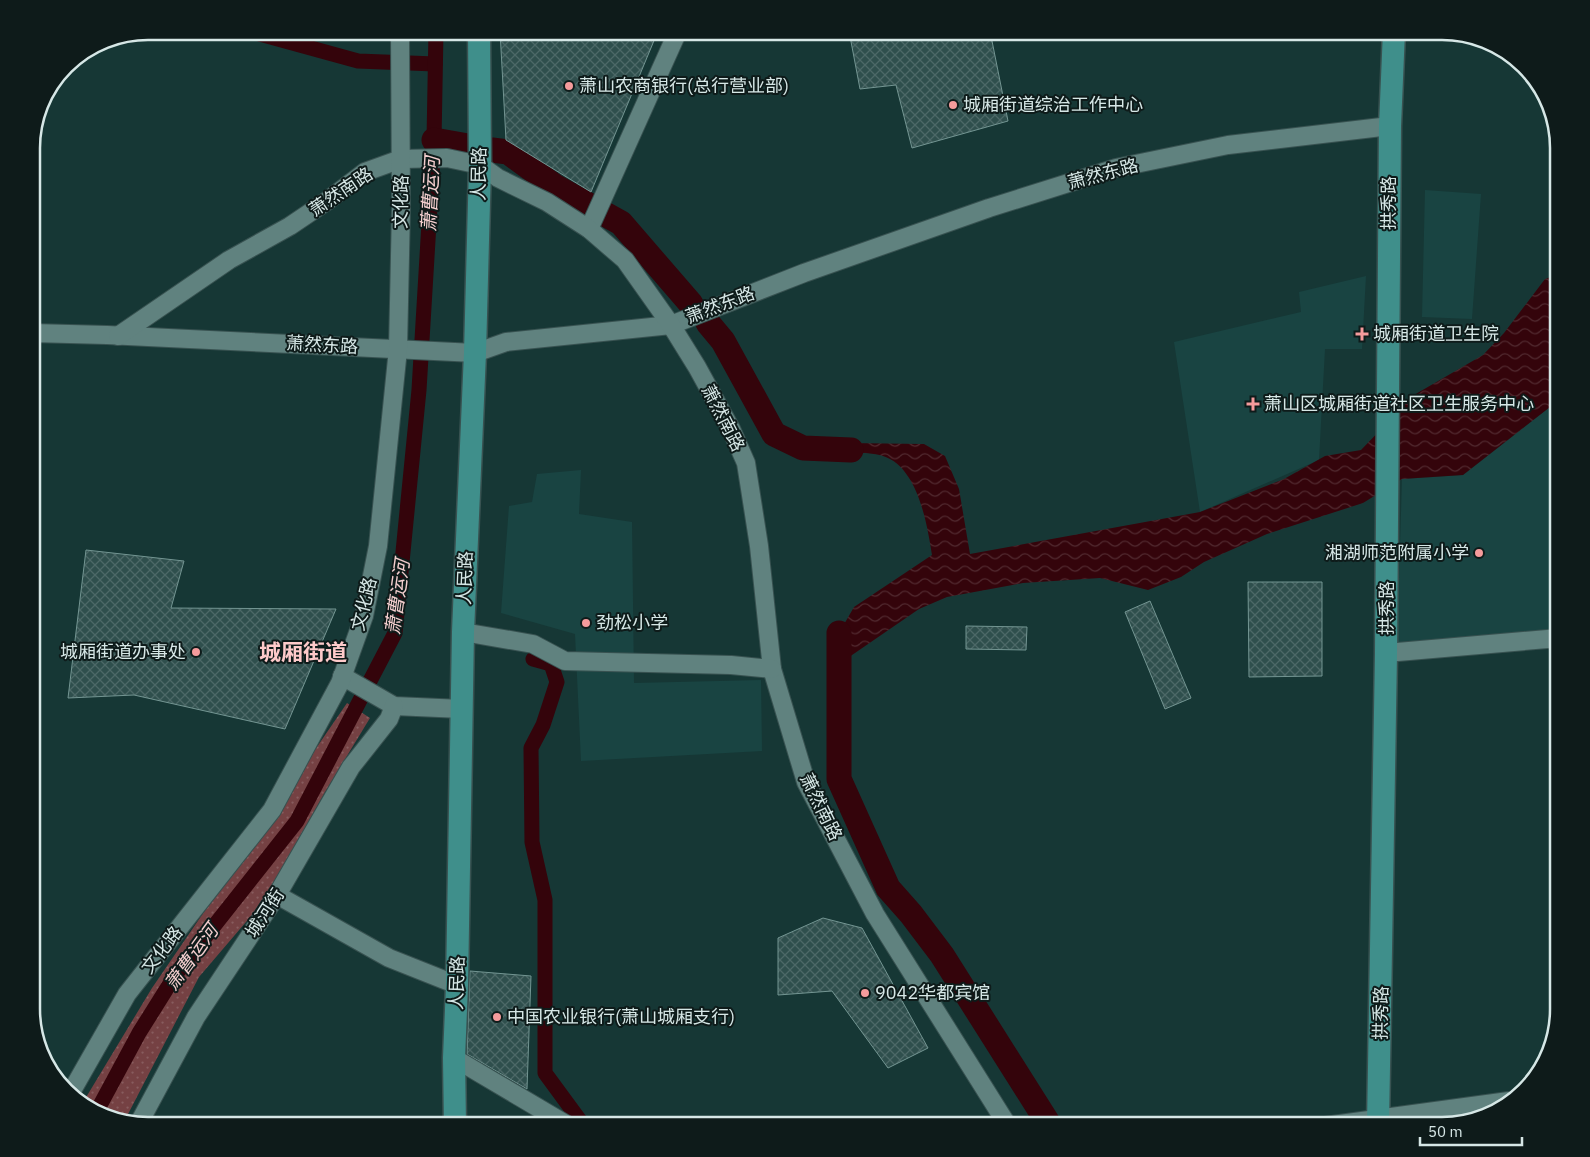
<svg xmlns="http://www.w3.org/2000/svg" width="1590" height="1157" viewBox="0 0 1590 1157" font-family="'IBM Plex Sans','Noto Sans SC',sans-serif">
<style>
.built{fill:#194442}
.park{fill:url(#park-dots)}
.water{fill:url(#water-waves)}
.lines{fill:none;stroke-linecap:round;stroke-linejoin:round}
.canal{stroke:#34040b;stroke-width:15}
.river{stroke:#34040b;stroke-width:25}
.building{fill:url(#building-cross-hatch);stroke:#739592}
.minor-casing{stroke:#385251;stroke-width:20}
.major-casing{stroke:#385251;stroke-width:25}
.minor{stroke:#60827f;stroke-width:18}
.major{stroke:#3f8f8b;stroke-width:22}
.poi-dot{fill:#f59b9c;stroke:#0e1b1a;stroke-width:2}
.labels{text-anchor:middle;stroke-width:4;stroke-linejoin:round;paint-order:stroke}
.poi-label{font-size:18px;fill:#d6e7e6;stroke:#0e1b1a;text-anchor:start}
.street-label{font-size:18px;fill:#d6e7e6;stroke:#0e1b1a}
.water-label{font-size:19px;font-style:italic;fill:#f3cece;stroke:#0e1b1a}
.district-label{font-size:22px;font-weight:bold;fill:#fecaca;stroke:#0e1b1a}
.rim{fill:none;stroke:#d6e7e6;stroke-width:2.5}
</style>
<defs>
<pattern id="park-dots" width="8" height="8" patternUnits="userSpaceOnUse" patternTransform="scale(1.25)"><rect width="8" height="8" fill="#754143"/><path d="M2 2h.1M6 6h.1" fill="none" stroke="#885c5e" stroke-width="1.8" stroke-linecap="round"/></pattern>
<pattern id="water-waves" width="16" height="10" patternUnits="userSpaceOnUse" patternTransform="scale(1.25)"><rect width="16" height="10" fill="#34040b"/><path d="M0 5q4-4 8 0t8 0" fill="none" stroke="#51292f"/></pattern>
<pattern id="building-cross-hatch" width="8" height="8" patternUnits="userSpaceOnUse" patternTransform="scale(1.25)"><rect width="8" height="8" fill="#2f4f4d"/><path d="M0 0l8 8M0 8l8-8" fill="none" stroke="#4c6867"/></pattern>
</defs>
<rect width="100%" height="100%" fill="#163735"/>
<g class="built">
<path d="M1425,190L1481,194L1472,319L1422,317Z"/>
<path d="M1366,276L1362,349H1325L1319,460L1200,512L1174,342L1301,312L1299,292Z"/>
<path d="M1559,400V628L1397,645L1402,479L1463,475Z"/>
<path d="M581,470L579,514L632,522L634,683L761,680L762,751L581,761L575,634L501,613L509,506L532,502L537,474Z"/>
</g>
<path class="park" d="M347,703L370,718L325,792L264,901L199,977L126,1118L82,1104L152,988Z"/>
<path class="water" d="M1559,274V400L1463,475L1402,479L1363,503L1267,534L1204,562L1181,577L1148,590L1100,578L1023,583L947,597L919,609L839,664V633L854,607L932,555C927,524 918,467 883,456C874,453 862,453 852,452L848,443L924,444L945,456L959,489L970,554L1200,512L1284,479L1325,456L1361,450L1414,395L1483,355L1504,333L1545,279Z"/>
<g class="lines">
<g class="canal">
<path d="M249,31L358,61L435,64"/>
<path d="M533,659L551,664L557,682L543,725L531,748L532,842L545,900V1073L581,1122L588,1126"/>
<path d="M98,1109L139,1033L176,974L297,821L395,633L419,390L434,140L436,31"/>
</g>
<g class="river">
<path d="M434,140L468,146"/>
<path d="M492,150L508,152L556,187L621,223L691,304"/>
<path d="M708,323L723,341L774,434L803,448L851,450"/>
<path d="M839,633V779L888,888L911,914L942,955L1050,1126"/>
</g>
</g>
<g class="building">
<path d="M500,31H658L591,192L506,140Z"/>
<path d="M849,31H990L1008,121L912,148L896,85L860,89Z"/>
<path d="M86,550L184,561L171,608L336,609L285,729L134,695L68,698Z"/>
<path d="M1248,582H1322V676L1249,677Z"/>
<path d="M1150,601L1191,698L1165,709L1125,612Z"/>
<path d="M966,626L1027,627L1026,650L966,649Z"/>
<path d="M823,918L862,928L928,1048L888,1068L832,991L778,995V938Z"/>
<path d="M470,971L531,976L527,1089L467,1054Z"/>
</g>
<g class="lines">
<g class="minor-casing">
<g id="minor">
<path d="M589,229L678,31"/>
<path d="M32,333L107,335L475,353L506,342L671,325L804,273L989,208L1116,168L1228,145L1390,126"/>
<path d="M118,336L229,260L290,226L327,201L365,172L401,159L447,158L480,165L498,178L547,202L589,229L625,260L671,325L697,367L731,429L746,463L759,546L772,669L806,782L875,914L1008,1126"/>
<path d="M463,632L533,644L565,661L731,665L772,669"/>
<path d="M1386,653L1559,638"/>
<path d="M342,676L394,706L462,709"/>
<path d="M277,895L389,958L457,985"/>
<path d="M454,1058L569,1126"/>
<path d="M70,1094L127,994L272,810L340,683L364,616L378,546L398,349L401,209L400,31"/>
<path d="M139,1123L196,1017L277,895L351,767L389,719L394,706"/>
<path d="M1325,1126L1509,1101"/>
</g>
</g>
<g class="major-casing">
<g id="major">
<path d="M455,1126L454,1058L457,985L463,632L475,353L480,165L479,31"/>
<path d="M1378,1126L1386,653L1390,126L1394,31"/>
</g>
</g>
<use href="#minor" class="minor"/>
<use href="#major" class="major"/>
</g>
<g class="poi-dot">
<circle cx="569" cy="86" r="5"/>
<circle cx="953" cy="105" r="5"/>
<path d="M1359.5 326.5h5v5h5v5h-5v5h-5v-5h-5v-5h5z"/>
<path d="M1250.5 396.5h5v5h5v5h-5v5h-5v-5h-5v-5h5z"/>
<circle cx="1479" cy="553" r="5"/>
<circle cx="586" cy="623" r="5"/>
<circle cx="196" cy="652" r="5"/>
<circle cx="865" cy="993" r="5"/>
<circle cx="497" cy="1017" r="5"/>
</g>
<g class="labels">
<g class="poi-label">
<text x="579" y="92">萧山农商银行(总行营业部)</text>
<text x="963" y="111">城厢街道综治工作中心</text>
<text x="1373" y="340">城厢街道卫生院</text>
<text x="1264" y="410">萧山区城厢街道社区卫生服务中心</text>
<text x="1469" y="559" text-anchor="end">湘湖师范附属小学</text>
<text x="596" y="629">劲松小学</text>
<text x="186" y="658" text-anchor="end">城厢街道办事处</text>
<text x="875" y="999">9042华都宾馆</text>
<text x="507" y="1023">中国农业银行(萧山城厢支行)</text>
</g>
<g class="street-label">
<text transform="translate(479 174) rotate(-89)" y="6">人民路</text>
<text transform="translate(1103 174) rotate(-15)" y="6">萧然东路</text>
<text transform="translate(341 192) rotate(-34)" y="6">萧然南路</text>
<text transform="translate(401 202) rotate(-89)" y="6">文化路</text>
<text transform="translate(1389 203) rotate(-90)" y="6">拱秀路</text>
<text transform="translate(720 305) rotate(-21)" y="6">萧然东路</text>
<text transform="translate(322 345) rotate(3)" y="6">萧然东路</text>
<text transform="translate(723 418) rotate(63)" y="6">萧然南路</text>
<text transform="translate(465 578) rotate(-88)" y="6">人民路</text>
<text transform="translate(364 604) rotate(-76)" y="6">文化路</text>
<text transform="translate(1387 608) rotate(-90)" y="6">拱秀路</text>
<text transform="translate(821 807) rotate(64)" y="6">萧然南路</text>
<text transform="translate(265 913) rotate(-57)" y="6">城河街</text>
<text transform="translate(162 950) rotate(-52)" y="6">文化路</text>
<text transform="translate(457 983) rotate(-88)" y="6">人民路</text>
<text transform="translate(1381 1013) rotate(-89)" y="6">拱秀路</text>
</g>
<g class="water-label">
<text transform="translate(430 194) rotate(-87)" y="7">萧曹运河</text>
<text transform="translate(397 597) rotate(-82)" y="7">萧曹运河</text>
<text transform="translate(191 957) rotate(-54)" y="7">萧曹运河</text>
</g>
<g class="district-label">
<text x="303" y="660">城厢街道</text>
</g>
</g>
<path d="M0 0H1590V1157H0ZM148 40H1442A108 108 0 0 1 1550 148V1009A108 108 0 0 1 1442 1117H148A108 108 0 0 1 40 1009V148A108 108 0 0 1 148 40Z" fill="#0e1b1a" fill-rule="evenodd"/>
<path class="rim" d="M148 40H1442A108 108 0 0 1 1550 148V1009A108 108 0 0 1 1442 1117H148A108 108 0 0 1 40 1009V148A108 108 0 0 1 148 40Z"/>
<path d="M1420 1137v8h102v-8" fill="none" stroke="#d6e7e6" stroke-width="2.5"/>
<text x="1428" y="1137" font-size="15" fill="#d6e7e6" stroke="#0e1b1a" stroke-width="4" paint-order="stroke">50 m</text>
</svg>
